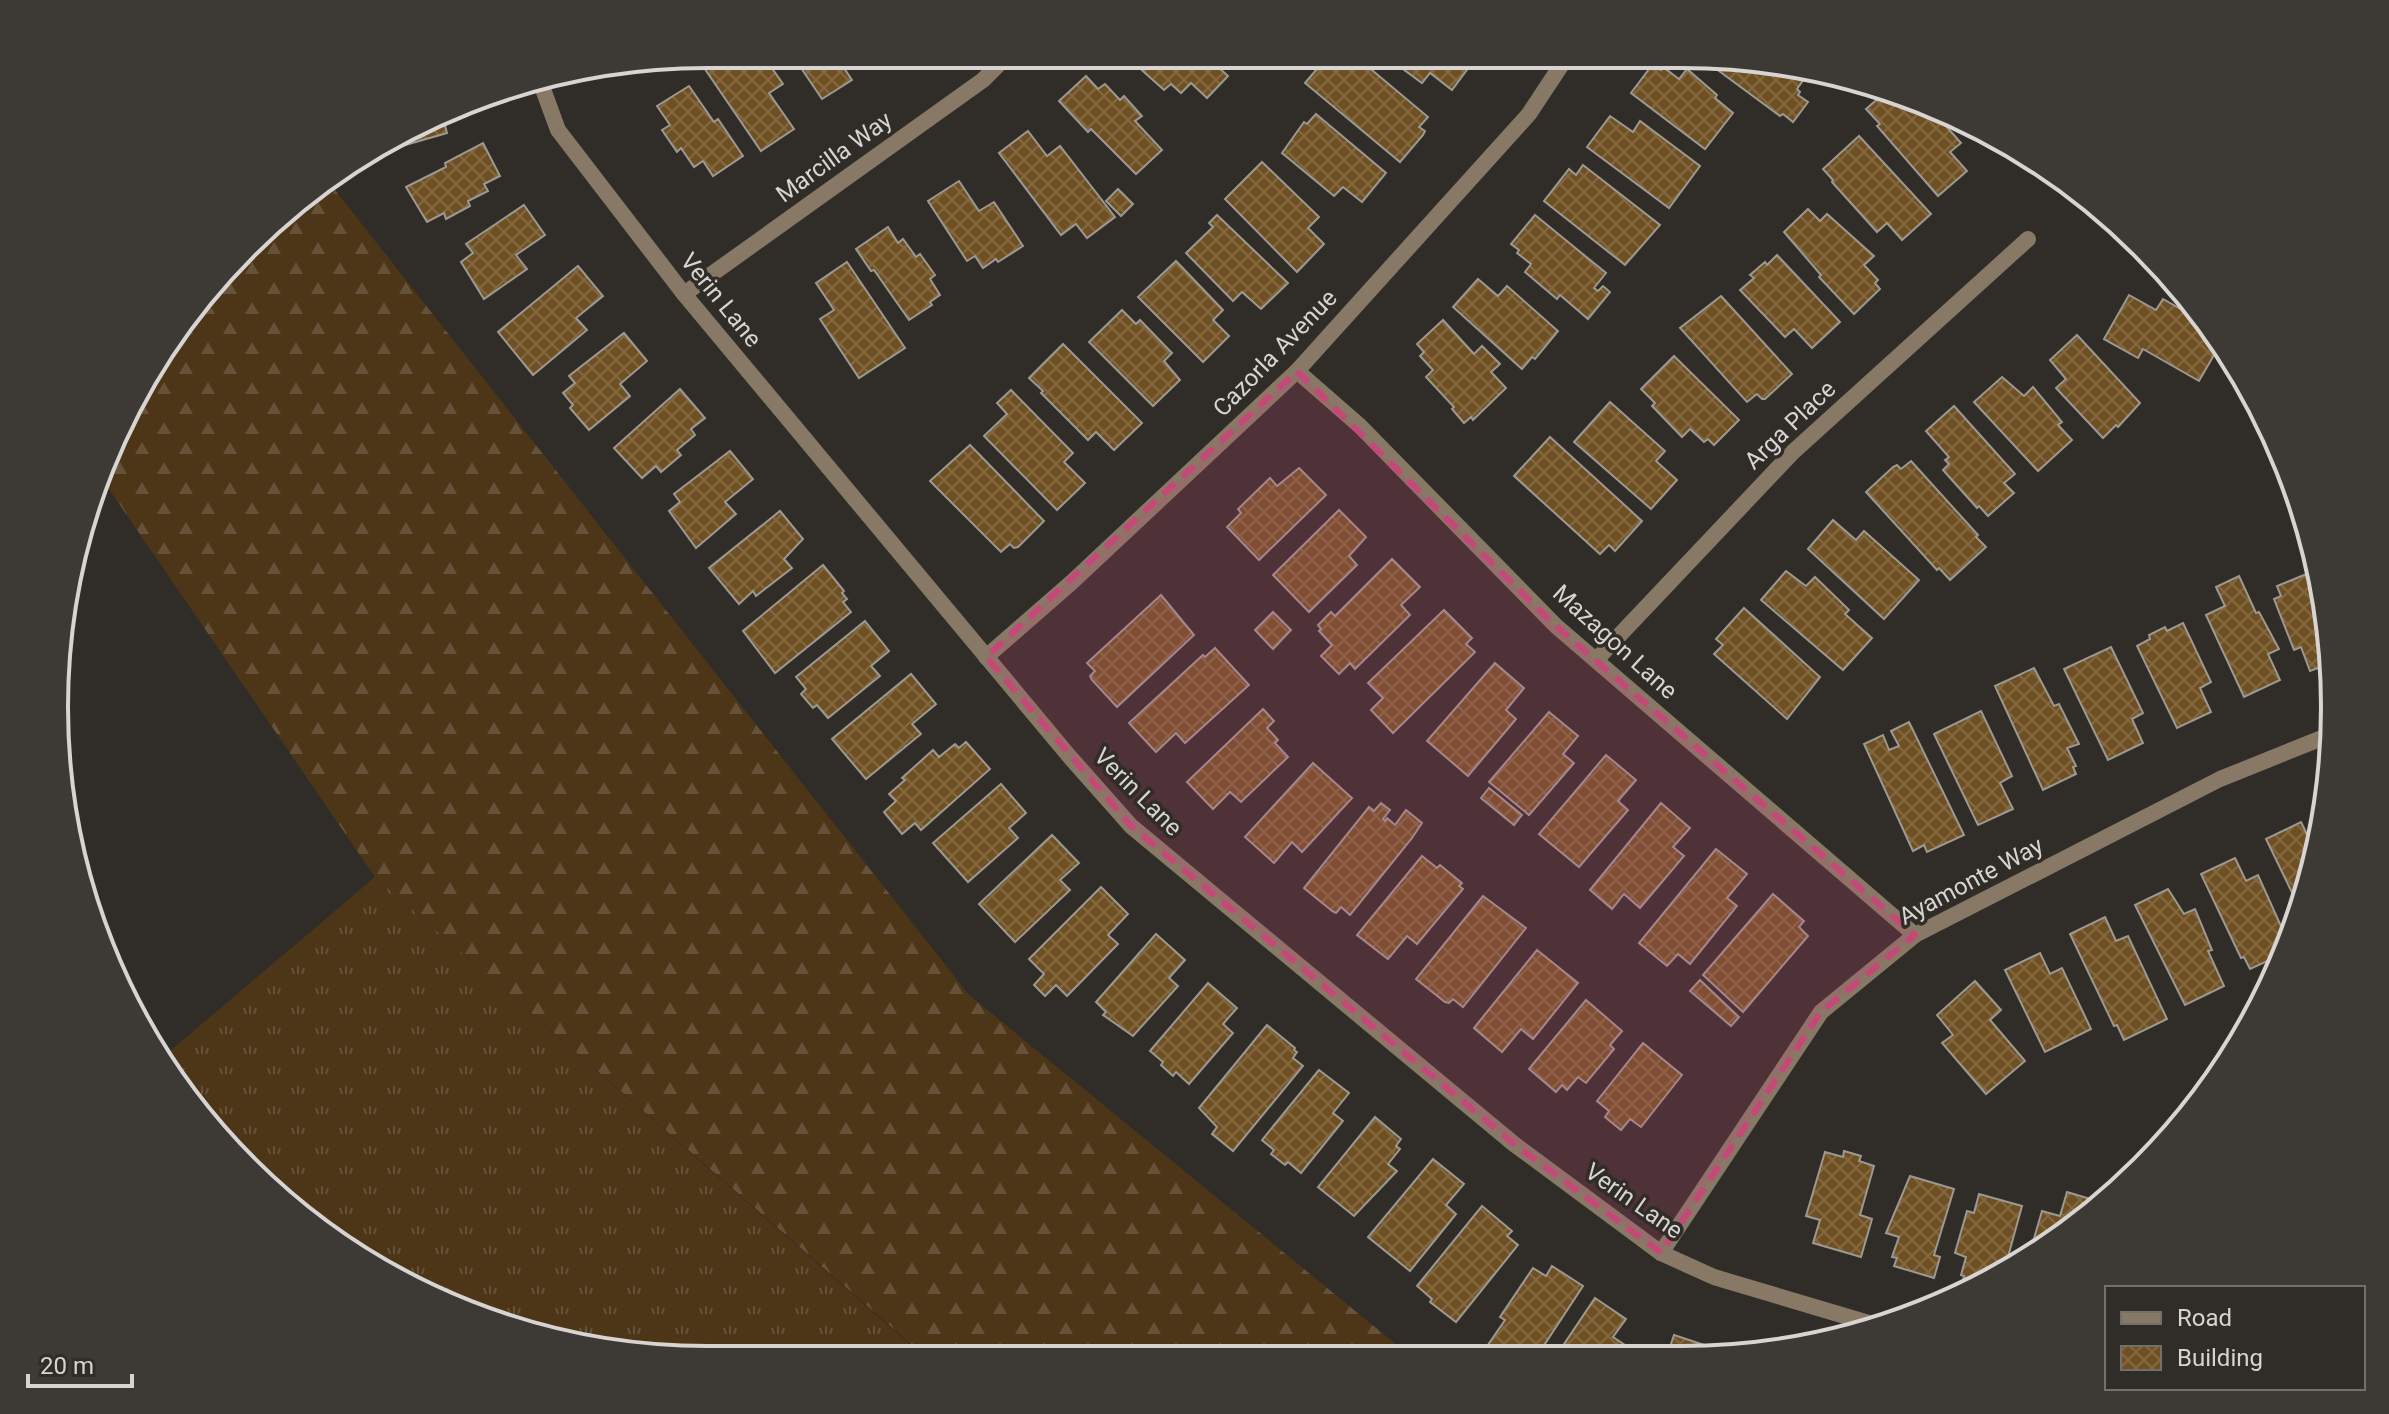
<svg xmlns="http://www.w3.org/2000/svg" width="2389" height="1414" viewBox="0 0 2389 1414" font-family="Roboto,sans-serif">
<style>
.grass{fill:url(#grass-tufts)}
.forest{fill:url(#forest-firs)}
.building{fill:url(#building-cross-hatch);stroke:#9c9892;stroke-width:2}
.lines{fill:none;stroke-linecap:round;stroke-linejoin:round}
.minor{stroke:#877966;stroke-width:16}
.marked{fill:#c74778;fill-opacity:0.2;stroke:#c74778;stroke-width:6;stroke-dasharray:16 10;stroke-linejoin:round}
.labels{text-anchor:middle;stroke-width:7;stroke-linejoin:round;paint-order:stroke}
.street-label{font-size:24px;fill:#d7d4d1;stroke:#302d28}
.rim{fill:none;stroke:#d7d4d1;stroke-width:4}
</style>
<defs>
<pattern id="grass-tufts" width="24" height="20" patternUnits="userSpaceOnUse" patternTransform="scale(2)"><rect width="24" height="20" fill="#4c3617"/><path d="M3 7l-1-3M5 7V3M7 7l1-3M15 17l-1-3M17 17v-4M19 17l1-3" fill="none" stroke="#655238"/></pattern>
<pattern id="forest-firs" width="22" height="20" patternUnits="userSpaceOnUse" patternTransform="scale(2)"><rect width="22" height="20" fill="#4c3617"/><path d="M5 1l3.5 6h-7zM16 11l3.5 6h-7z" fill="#655238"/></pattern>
<pattern id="building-cross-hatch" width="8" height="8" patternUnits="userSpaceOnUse" patternTransform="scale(2)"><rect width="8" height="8" fill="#6f5022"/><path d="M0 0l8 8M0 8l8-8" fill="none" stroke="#836841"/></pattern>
</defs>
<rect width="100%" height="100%" fill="#302d28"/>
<path class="grass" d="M375,877L922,1355L928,1359H664L497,1325L344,1250L189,1104L163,1057Z"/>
<path class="forest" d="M329,178L331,185L969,995L1414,1359H928L375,877L100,476L189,310L310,189Z"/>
<g class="building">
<path d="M707,54H762L783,84L769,93L794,129L761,151L696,56Z"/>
<path d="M797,54H845L851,63L844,68L852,80L822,99L799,65L803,63Z"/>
<path d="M1125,55H1205L1228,76L1207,98L1191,83L1181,93L1171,84L1164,90Z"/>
<path d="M1310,55H1354L1428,117L1419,127L1425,131L1423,135L1400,162L1305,83L1317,69L1306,59Z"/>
<path d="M1384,55H1470L1475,59L1452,90L1430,73L1422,83Z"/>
<path d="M1701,55H1725L1809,72L1797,89L1800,92L1798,95L1808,102L1793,122L1783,114L1780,116L1700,57Z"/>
<path d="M1653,64L1661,70L1663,67L1679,79L1687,69L1717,95L1715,98L1733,113L1705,149L1631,93Z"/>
<path d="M1086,76L1098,89L1105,84L1120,100L1124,96L1142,116L1135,121L1162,150L1136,174L1091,129L1088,132L1059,101Z"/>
<path d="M689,86L714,122L718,119L743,156L713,176L703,161L694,167L681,148L677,152L662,130L670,125L657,106Z"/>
<path d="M1890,88L1905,102L1910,97L1929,107L1961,143L1950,152L1967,171L1938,196L1877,126L1880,124L1866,109Z"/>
<path d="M1316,114L1386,173L1362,202L1343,187L1334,196L1282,153L1304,122L1307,124Z"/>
<path d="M1610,116L1633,132L1640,121L1700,166L1669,208L1587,147Z"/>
<path d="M443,118L447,133L378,153V152Z"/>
<path d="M1028,131L1047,156L1060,146L1115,217L1087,238L1076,224L1061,235L999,153Z"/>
<path d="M1859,136L1931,214L1902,240L1887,223L1877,232L1832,182L1833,180L1823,169Z"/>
<path d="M483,143L500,176L484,184L488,191L468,201L470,206L446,219L444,213L427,222L406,187L446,167L445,163Z"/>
<path d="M1262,162L1319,217L1308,228L1324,244L1297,272L1225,199Z"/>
<path d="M1583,165L1660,225L1625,265L1544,201L1569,169L1576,175Z"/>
<path d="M959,181L979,211L994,202L1023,246L998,262L996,259L983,268L975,256L967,261L928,201Z"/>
<path d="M1118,189L1133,204L1121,216L1106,201Z"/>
<path d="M524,205L545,235L516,255L527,269L484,299L461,262L473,253L466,244Z"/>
<path d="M1808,209L1820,221L1827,214L1874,256L1864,265L1878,280L1875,283L1880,289L1854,314L1819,277L1821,275L1784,232Z"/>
<path d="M1217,215L1288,283L1261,309L1242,292L1233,301L1186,253L1213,227L1209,223Z"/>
<path d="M1535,215L1606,273L1594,288L1598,291L1603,286L1610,292L1588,319L1560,295L1557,299L1525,272L1531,264L1517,253L1519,250L1511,244Z"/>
<path d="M888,227L898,243L903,239L916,257L920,254L935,275L930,279L940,295L930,302L932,305L909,320L874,270L871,271L856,249Z"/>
<path d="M2128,233L2144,246L2149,251L2131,252Z"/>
<path d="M1777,255L1840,322L1812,348L1794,329L1785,337L1740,290L1754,278L1750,275L1765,262L1767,265Z"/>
<path d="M1176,261L1223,310L1213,320L1229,336L1203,362L1138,297Z"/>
<path d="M847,262L905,348L859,378L820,319L834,310L816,283Z"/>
<path d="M578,266L603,296L576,318L587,330L533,375L498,332Z"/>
<path d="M1478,279L1498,296L1507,286L1558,331L1535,359L1532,357L1522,369L1453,307Z"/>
<path d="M2129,295L2156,310L2163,299L2209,325L2222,341L2199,381L2143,349L2138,358L2104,339Z"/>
<path d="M1721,296L1792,374L1765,399H1762L1757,394L1747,402L1680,328Z"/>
<path d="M1122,310L1136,324L1140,320L1172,353L1164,361L1180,380L1153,406L1089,342Z"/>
<path d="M1443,320L1474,354L1482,346L1500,364L1491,372L1506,388L1473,420L1471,417L1464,423L1452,409L1454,407L1426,377L1433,370L1420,356L1424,352L1417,344Z"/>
<path d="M624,333L647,361L620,384L630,396L589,430L570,408L573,405L563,393L575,383L569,376Z"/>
<path d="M2077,335L2140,403L2118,427L2116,425L2103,438L2056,388L2066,379L2050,360Z"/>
<path d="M1063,344L1142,423L1114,450L1096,432L1088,440L1041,393L1043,391L1029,378Z"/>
<path d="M1674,356L1739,420L1714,445L1708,439L1704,442L1690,429L1682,437L1652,406L1655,403L1641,389Z"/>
<path d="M2002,377L2024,396L2033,387L2062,422L2058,425L2072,440L2038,471L1974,402Z"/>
<path d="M680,389L705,418L691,429L695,435L677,450L681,455L661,472L656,466L642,478L614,448Z"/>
<path d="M1011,390L1073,453L1064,462L1085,483L1057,510L984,436L1007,414L997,403Z"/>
<path d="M1610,402L1665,451L1656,461L1677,480L1651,509L1574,442Z"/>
<path d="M1954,406L2015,474L2004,483L2014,493L1988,516L1979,506L1977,508L1943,470L1949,464L1945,460L1949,457L1926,431Z"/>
<path d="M1550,437L1642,521L1615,551L1609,545L1600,554L1514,476Z"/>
<path d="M970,445L1044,521L1018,547L1014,548L1010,544L1001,552L930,481Z"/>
<path d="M730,451L753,479L725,502L736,514L696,548L669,511L680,502L674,494Z"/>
<path d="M1911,461L1978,535L1976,537L1986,547L1950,580L1939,568L1937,570L1866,492L1893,467L1897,465L1901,469Z"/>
<path d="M1299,468L1326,495L1259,560L1227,527L1241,513L1238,509L1270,478L1277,486Z"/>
<path d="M1339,510L1366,537L1349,556L1357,565L1309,612L1273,575Z"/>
<path d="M780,511L803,539L784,559L792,568L756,596L753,591L739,604L709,568Z"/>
<path d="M1833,520L1856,540L1864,531L1919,580L1884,619L1808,549Z"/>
<path d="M1392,559L1420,587L1401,605L1410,615L1355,669L1350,663L1339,674L1321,656L1332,645L1319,631L1321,629L1318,625L1331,612L1335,616Z"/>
<path d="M823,565L844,591L842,593L847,599L843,602L851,612L775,673L743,631Z"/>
<path d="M2319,569L2331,663L2310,671L2301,647L2294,650L2274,599L2281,596L2277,586Z"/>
<path d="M1786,571L1806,586L1815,577L1849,610L1845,614L1872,638L1843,670L1761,600Z"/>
<path d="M2239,576L2256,613L2259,612L2279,649L2268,654L2280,680L2244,697L2206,615L2225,606L2216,587Z"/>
<path d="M1161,595L1194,635L1117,707L1092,680L1090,676L1095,671L1087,663Z"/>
<path d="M1744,608L1820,677L1787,719L1714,654L1723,645L1716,639Z"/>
<path d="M1444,610L1472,638L1466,644L1475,652L1393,733L1371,710L1383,698L1368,683Z"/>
<path d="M1273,612L1291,630L1273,649L1255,630Z"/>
<path d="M865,621L889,651L871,666L880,676L828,718L817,705L813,708L801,694L806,689L796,677Z"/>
<path d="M2183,623L2211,682L2200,688L2211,712L2177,728L2137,646L2150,639L2149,635L2165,627L2167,631Z"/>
<path d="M2111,647L2143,713L2132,719L2143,743L2108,760L2064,669Z"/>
<path d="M1215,648L1249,685L1185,743L1176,733L1156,752L1129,723L1203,655L1205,657Z"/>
<path d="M1495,663L1524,688L1506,710L1516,719L1468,776L1427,741Z"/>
<path d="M2034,668L2054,706L2059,704L2079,744L2067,748L2076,766L2073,767L2076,774L2043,790L1995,686Z"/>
<path d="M911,674L936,704L912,724L921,734L866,779L832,739Z"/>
<path d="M1263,709L1274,721L1267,728L1278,740L1275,743L1288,757L1241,802L1230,792L1213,809L1187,782Z"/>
<path d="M1981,711L2012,776L2000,783L2013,809L1978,825L1934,734Z"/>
<path d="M1549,712L1578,736L1563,754L1574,763L1529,815L1489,782Z"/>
<path d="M1909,722L1964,835L1927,852L1924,845L1913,851L1864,744L1883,735L1889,750L1899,746L1891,731Z"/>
<path d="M966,742L990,769L921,830L915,823L902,834L884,812L896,801L889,794L905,780L902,778L933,750L939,757L955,744L959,748Z"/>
<path d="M1606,755L1636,780L1618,801L1628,810L1579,867L1539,834Z"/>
<path d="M1313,763L1352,798L1302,852L1292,842L1274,863L1245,837Z"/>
<path d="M1001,784L1026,813L1009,828L1018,838L968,882L933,843Z"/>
<path d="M1489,788L1522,815L1514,825L1481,798Z"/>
<path d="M1381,803L1390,810L1383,819L1385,821L1387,818L1395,825L1406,810L1422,823L1412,838L1350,915L1341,907L1336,913L1332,911L1304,888L1369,807L1374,811Z"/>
<path d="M1661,803L1690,828L1673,847L1684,856L1640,908L1624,894L1612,909L1590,890Z"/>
<path d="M2301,822L2314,849L2319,846L2300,909L2266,839Z"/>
<path d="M1052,835L1079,863L1060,880L1070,890L1015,942L979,904Z"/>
<path d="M1716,849L1747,874L1727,898L1737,906L1690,964L1678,954L1667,966L1639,943Z"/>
<path d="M1422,856L1437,868L1440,865L1462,883L1459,886L1463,889L1417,944L1407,936L1388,959L1357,935Z"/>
<path d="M2235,858L2246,881L2258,875L2289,944L2287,952L2250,969L2244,957L2241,958L2201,874Z"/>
<path d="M1101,887L1128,914L1108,935L1118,944L1067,996L1056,985L1045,996L1034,985L1044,974L1029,959Z"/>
<path d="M2168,889L2184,914L2195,909L2212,950L2208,951L2224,986L2185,1005L2135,905Z"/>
<path d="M1773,894L1804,921L1799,927L1808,936L1743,1012L1703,975Z"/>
<path d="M1483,896L1526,928L1463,1007L1453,999L1449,1003L1445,1002L1416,979Z"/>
<path d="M2105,917L2116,941L2128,936L2167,1019L2124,1040L2117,1025L2114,1026L2070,934Z"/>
<path d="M1156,934L1185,960L1169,978L1178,986L1133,1036L1103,1015L1106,1012L1096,1002Z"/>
<path d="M1537,950L1578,983L1533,1039L1521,1029L1502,1052L1474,1028Z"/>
<path d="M2040,953L2050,974L2062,968L2091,1029L2045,1052L2005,970Z"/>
<path d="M1700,980L1739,1017L1731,1026L1690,991Z"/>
<path d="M1975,981L2001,1010L1990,1020L2025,1061L1986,1094L1942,1043L1953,1035L1937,1015Z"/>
<path d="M1208,983L1237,1008L1223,1024L1233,1033L1189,1084L1176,1072L1173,1076L1161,1065L1163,1062L1150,1051Z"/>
<path d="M1586,1000L1622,1031L1610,1045L1614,1049L1586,1083L1578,1077L1567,1090L1562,1085L1556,1092L1529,1069Z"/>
<path d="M1267,1025L1295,1048L1294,1050L1297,1052L1293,1058L1303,1066L1233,1151L1212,1134L1217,1127L1199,1108Z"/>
<path d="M1643,1043L1682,1075L1641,1127L1630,1119L1621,1130L1605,1117L1609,1111L1597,1101Z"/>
<path d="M1319,1070L1349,1093L1333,1113L1343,1121L1301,1173L1288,1162L1285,1165L1271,1154L1274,1150L1262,1140Z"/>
<path d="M1375,1117L1401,1139L1396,1146L1400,1149L1388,1164L1397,1171L1354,1216L1318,1187Z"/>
<path d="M1844,1151L1861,1156L1859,1161L1874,1166L1860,1215L1872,1219L1861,1257L1813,1243L1820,1220L1806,1216L1825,1152L1843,1157Z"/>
<path d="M1433,1159L1464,1184L1446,1205L1456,1214L1410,1271L1368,1237Z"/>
<path d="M1910,1176L1954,1189L1934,1255L1940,1257L1934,1278L1894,1266L1897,1258L1892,1257L1899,1237L1886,1233Z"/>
<path d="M2067,1192L2097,1201L2094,1212L2028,1259L2042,1211L2060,1216Z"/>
<path d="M1979,1194L2022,1206L2003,1275L1975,1287L1962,1284L1964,1276L1961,1275L1966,1257L1955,1253L1967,1211L1974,1213Z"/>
<path d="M1482,1206L1512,1231L1507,1236L1518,1245L1456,1322L1430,1302L1432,1299L1417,1286Z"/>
<path d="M1552,1266L1583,1286L1535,1359H1486L1481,1355L1505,1320L1500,1317L1533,1268L1546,1276Z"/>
<path d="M1595,1298L1626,1319L1613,1337L1625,1345L1616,1359H1554Z"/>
<path d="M1674,1335L1710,1347L1707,1359H1666Z"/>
</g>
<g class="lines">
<g class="minor">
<path d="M540,81L558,130L684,294L1069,756L1131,826L1514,1144L1661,1253L1714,1277L1882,1327"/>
<path d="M684,294L983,80L1009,54"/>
<path d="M1297,371L1360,426L1556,626L1915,935"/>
<path d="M986,657L1072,582L1297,371L1529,114L1568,55"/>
<path d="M1597,659L1793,452L2028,239"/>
<path d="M1661,1253L1821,1012L1915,935L2220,779L2332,734"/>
</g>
</g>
<path class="marked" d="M1297,371L1556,626L1915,935L1821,1012L1661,1253L1514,1144L1131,826L986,657Z"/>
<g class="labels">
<g class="street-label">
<text transform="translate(834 157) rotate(-36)" y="8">Marcilla Way</text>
<text transform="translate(721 300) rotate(51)" y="8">Verin Lane</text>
<text transform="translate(1275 353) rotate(-46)" y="8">Cazorla Avenue</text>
<text transform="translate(1790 425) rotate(-44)" y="8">Arga Place</text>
<text transform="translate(1615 642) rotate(42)" y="8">Mazagon Lane</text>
<text transform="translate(1138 792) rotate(45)" y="8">Verin Lane</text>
<text transform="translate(1971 881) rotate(-28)" y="8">Ayamonte Way</text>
<text transform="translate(1634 1201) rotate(35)" y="8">Verin Lane</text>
</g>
</g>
<path d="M0 0H2389V1414H0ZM707 68H1682A639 639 0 0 1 2321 707V707A639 639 0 0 1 1682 1346H707A639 639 0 0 1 68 707V707A639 639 0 0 1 707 68Z" fill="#3d3a36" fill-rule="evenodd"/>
<path class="rim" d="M707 68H1682A639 639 0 0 1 2321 707V707A639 639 0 0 1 1682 1346H707A639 639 0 0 1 68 707V707A639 639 0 0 1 707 68Z"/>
<rect x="2105" y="1286" width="260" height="104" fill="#302d28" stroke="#73706c" stroke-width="2"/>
<rect x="2121" y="1312" width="40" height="12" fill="#877966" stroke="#73706c" stroke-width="2"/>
<text x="2177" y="1326" font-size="24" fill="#d7d4d1">Road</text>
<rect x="2121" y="1346" width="40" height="24" fill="url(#building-cross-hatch)" stroke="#73706c" stroke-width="2"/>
<text x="2177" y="1366" font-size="24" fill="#d7d4d1">Building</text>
<path d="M28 1374v12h104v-12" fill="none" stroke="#d7d4d1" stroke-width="4"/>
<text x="40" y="1374" font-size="24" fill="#d7d4d1" stroke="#302d28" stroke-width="6" paint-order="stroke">20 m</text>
</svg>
